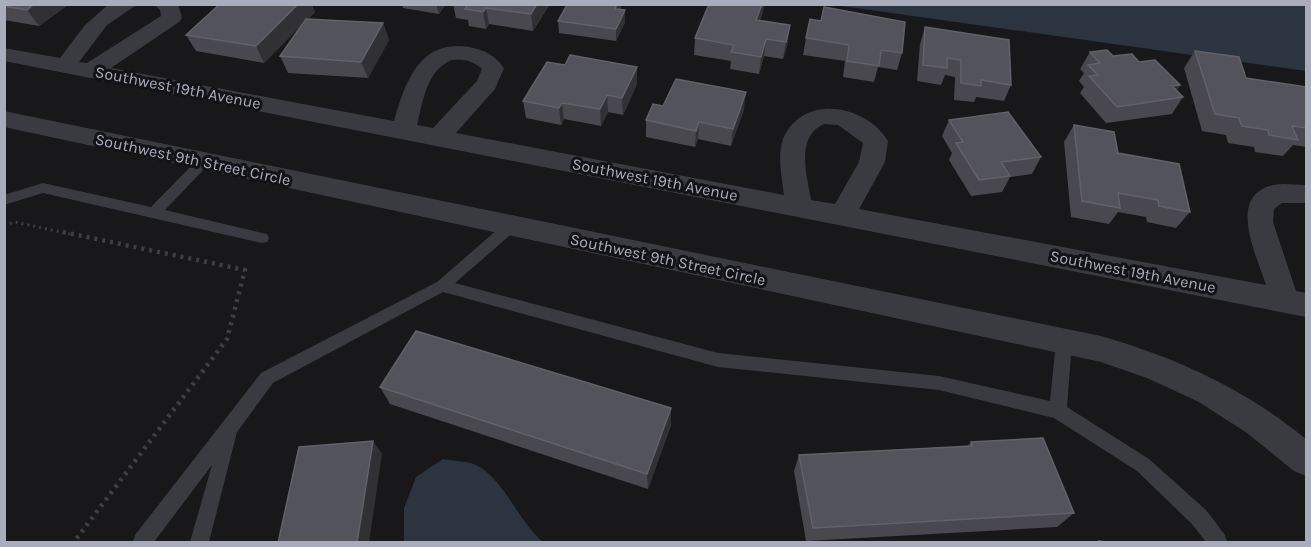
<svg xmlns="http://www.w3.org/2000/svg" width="1311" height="547" viewBox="0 0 1311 547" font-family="Karla,sans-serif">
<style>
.water{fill:#2c353f}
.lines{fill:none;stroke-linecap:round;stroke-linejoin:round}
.path-far1{stroke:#3e3f46;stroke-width:3;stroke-dasharray:2 4;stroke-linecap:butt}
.path{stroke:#3e3f46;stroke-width:4.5;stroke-dasharray:3 5;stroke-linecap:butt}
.lane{fill:#3a3a41;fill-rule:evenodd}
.street{fill:#3a3a41;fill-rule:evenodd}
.wall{fill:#49484f}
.shaded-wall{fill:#313035}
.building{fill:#53535b;stroke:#61616a;stroke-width:1.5}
.labels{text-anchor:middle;stroke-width:6;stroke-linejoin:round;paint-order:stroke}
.street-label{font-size:16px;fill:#a8acbb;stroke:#131215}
</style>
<rect width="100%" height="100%" fill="#18171a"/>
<g class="water">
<path d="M835,5H1306V71Z"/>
<path d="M443,459C452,461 463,461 471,463C502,473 518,522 543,542H404V508L416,477Z"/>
</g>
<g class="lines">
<path class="path-far1" d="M4,225L15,222L70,234"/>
<path class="path" d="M63,232L245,270L227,339L74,542"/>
<g class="lane">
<path d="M204,156L209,158L211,161L209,164L165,210L262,233L267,234L269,238L267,242L262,243L43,193L4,205V195L43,183L151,207L199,158Z"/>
<path d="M511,221L516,222L518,226L516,230L455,283L718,353L939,376L1050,401L1056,342L1058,337L1064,335L1070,337L1072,342L1067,407L1149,459L1206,510L1225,535L1227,542H1206L1192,524L1137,471L1054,418L939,390L718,367L443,292L273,383L237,432L209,542H190L212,465L154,542H133L135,535L261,373L437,282L506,222Z"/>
</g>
<g class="street">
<path d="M109,4H138L107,25L79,62L87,63L161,16L160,10L154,4H178L182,18L179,22L111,68L394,121C405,83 419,39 469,47C484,50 495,55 504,68L495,89L456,133L784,195C782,178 777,156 783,139C802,93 866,104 888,141L885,162L859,209L1266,285C1257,256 1226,196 1273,185C1284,183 1296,185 1306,185V203H1282L1274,209L1273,222L1296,291L1306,293V317L4,61V48L60,58L85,25ZM451,60C464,59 472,60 482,69L477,81L433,128L417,125C423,101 426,72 451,60ZM824,124L838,125L863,143L859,162L835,204L811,200C807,175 795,137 824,124Z"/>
<path d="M4,111L1101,336C1177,358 1245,389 1306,439V476L1294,471L1247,433L1199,402L1147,378L1101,362L4,127Z"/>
</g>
</g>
<g class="wall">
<path d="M4,4H69L39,26L4,20Z"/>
<path d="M402,4H446L439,14L403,8Z"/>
<path d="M453,4H550L533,31L489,24L486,29L469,26L468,20L456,18Z"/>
<path d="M571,4H621V10L625,22L616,41L559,33L558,21Z"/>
<path d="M709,4H764L763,11L760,20L788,42L783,59L764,56L759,74L730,69L731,61L694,55L695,38Z"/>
<path d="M315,12L308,19L383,23L389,40L368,78L288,73L280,56L301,25L264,63L196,51L186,35Z"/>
<path d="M925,27L1011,85L1004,101L976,97L974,102L954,100L955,77L945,75L941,85L917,81L920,44Z"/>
<path d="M806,38L902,53L897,70L878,67L874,82L843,77L845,61L803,55Z"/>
<path d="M1195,51L1246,78L1306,87V147L1293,145L1283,156L1255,152L1254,147L1228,143L1226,135L1202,131L1184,68Z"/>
<path d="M1090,52L1139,62L1180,85L1177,90L1183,97L1172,114L1106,123L1080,93L1084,87L1079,81L1084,73L1080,69Z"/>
<path d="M565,65L637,67V84L623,115L608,112L601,126L564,119L561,125L526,118L523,101Z"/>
<path d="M663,106L744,109L731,146L698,139L695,147L646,137V120Z"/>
<path d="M949,120L1041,157L1032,174L1010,177L1002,192L971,196L949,160L952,153L942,136Z"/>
<path d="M1074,125L1118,153L1190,212L1176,228L1147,222L1146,217L1118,212L1109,224L1071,217L1064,142Z"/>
<path d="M380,387L671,408V425L648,489L390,404Z"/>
<path d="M971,442L1074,513L1057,527L806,541L794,471L799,455L968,446Z"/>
</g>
<g class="shaded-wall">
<path d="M34,4H69L39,26L27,10Z"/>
<path d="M298,4H312L315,12L264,63L256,46Z"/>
<path d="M436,4H446L439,14Z"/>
<path d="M537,4H550L533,31L531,14Z"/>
<path d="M617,4H621V10L615,9Z"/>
<path d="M762,4H764L763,11L754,36L756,20Z"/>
<path d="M486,8L489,24L486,29L483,12Z"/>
<path d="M625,10V22L616,41V29Z"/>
<path d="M383,23L389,40L368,78L361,62Z"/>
<path d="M790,25L788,42L783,59L786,42Z"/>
<path d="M766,39L764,56L759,74L761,57Z"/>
<path d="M637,67V84L623,115L622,98Z"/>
<path d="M1180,85L1171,99L1172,86Z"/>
<path d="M746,92L744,109L731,146L733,129Z"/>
<path d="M607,95L608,112L601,126L600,109Z"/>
<path d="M562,103L564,119L561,125L559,108Z"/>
<path d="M699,122L698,139L695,147L696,131Z"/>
<path d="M671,408V425L648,489L647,474Z"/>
<path d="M373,441L382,454L369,543H357Z"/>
</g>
<g class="building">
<path d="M4,4H34L27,10L4,6Z"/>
<path d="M220,4H298L256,46L186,35Z"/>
<path d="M468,4H537L531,14L486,8L483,12L465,9Z"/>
<path d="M571,4H617L615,9L625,10L616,29L558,21L567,5H571Z"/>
<path d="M709,4H762L756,20L790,25L786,42L766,39L761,57L731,52L734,45L695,38Z"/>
<path d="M824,7L905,22L902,53L881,50L879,66L847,61L849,45L806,38L810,19L821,21Z"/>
<path d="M306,19L383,23L361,62L280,56Z"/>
<path d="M925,27L1009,40L1011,85L981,80V86L961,83V60L947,58V68L923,65Z"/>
<path d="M1107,50L1113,56L1132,54L1139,62L1155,60L1180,85L1172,86L1183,97L1117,107L1089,76L1098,75L1088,65L1100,63L1090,52Z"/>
<path d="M1195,51L1239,57L1246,78L1306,87V128L1292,126L1298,140L1269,135L1268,130L1242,126L1239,118L1215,114Z"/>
<path d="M570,55L637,67L622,98L607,95L600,109L562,103L559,108L523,101L547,62L565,65Z"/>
<path d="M676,79L746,92L733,129L699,122L696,131L646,120L653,104L663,106Z"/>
<path d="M1008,112L1041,157L1001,162L1010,176L979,180L956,143L963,142L949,120Z"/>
<path d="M1074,125L1114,132L1118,153L1179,164L1190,212L1159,206L1158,200L1118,193L1120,208L1082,201Z"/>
<path d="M416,331L671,408L647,474L380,387Z"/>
<path d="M1043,438L1074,513L813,528L799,455L972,446L971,442Z"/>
<path d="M373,441L357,543H278L299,447Z"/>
<path d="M1099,541L1114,543H1100Z"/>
</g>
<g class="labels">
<g class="street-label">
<text transform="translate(178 87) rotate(11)" y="6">Southwest 19th Avenue</text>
<text transform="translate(193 159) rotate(12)" y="6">Southwest 9th Street Circle</text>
<text transform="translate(655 179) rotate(11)" y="6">Southwest 19th Avenue</text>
<text transform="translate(668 259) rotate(12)" y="6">Southwest 9th Street Circle</text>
<text transform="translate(1133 271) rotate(11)" y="6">Southwest 19th Avenue</text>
</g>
</g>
<rect width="1311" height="547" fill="none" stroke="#a8acbb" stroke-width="12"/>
</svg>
